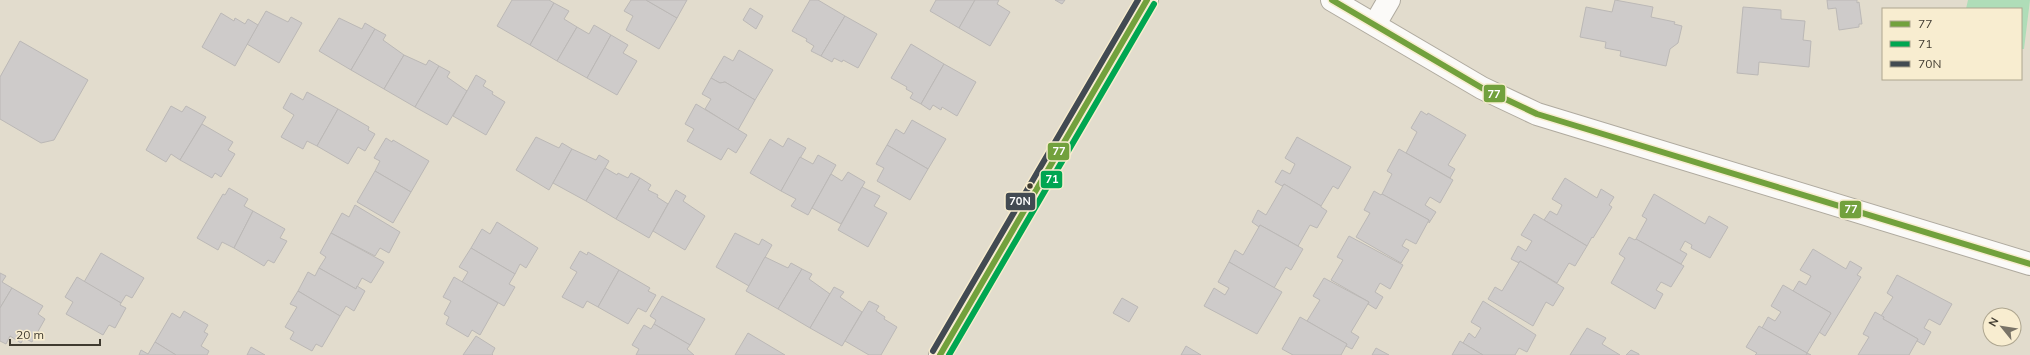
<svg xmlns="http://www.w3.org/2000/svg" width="2030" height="355" viewBox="0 0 2030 355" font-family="Mulish,sans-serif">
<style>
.green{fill:#afddb8}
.building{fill:#cecbca;stroke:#bbb8b6}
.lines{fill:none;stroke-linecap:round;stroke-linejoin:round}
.minor-casing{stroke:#afaa9f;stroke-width:24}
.minor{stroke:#fbfaf8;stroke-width:22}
.bus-1-casing{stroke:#f8edd0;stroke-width:9}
.bus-2-casing{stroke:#f8edd0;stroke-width:9}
.bus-3-casing{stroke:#f8edd0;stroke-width:9}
.bus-1{stroke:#72a13d;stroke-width:6}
.bus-2{stroke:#00a651;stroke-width:6}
.bus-3{stroke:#424a52;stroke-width:6}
.bus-dot{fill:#403b30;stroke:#f8edd0;stroke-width:1.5}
.line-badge{stroke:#f8edd0;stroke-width:1.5}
.badge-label{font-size:11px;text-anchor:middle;font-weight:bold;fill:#fff}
</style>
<rect width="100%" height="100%" fill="#e2dccd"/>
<path class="green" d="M1968,0H2030L2024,49H2021V9H1966Z"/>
<g class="building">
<path d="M512,0H549L554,3L530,45L497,26Z"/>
<path d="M631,0H646L677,18L659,49L626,30L633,16L624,11Z"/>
<path d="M646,0H687L677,18Z"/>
<path d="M810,0H818L845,16L821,56L811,51L814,46L806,41L807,39L792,31Z"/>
<path d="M936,0H975L959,28L930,11Z"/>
<path d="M975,0H999L997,4L1010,12L990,46L959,28Z"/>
<path d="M1055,0H1065L1062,4Z"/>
<path d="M1615,0L1653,7L1651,17L1675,22L1674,24L1682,26L1678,43L1670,49L1666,66L1620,56L1621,51L1605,48L1606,42L1580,37L1586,7L1612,12Z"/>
<path d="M1827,0H1857V3L1859,2L1862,24H1859V27L1839,30L1836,8L1828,9Z"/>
<path d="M554,3L569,11L564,19L577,27L557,61L530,45Z"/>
<path d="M1743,7L1781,10V19L1805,21L1803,40L1811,41L1809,67L1759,62L1758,75L1737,73Z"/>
<path d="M750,8L763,16L756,29L743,20Z"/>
<path d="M266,11L288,22L291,17L302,23L279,63L247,44Z"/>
<path d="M221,13L234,21L235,18L245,24L248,19L258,25L235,66L202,47Z"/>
<path d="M845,16L877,34L858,68L843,60L842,62L834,58L832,62L821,56Z"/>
<path d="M339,18L362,29L365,23L375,29L351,70L319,51Z"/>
<path d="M594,25L611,35L587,78L557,61L577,27L589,34Z"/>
<path d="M375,29L386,35L383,40L404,55L384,89L351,70Z"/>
<path d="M611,35L628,45L623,53L637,61L617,95L587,78Z"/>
<path d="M20,41L88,80L54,140L41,143L0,119V77Z"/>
<path d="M911,44L944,64L921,104L910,98L913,93L906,89L907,87L891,78Z"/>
<path d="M739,50L773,70L755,100L725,82L720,83L711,78L724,56L733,61Z"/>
<path d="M404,55L426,65L429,60L439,66L415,107L384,89Z"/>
<path d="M944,64L976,82L957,116L942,107L941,110L933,105L930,110L921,104Z"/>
<path d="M439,66L450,72L447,77L467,91L447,125L415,107Z"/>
<path d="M476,75L486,81L483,86L493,92L492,94L505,102L486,135L453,116Z"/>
<path d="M711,78L720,83L725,82L755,100L738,130L705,109L711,99L702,94Z"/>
<path d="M307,92L338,109L317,146L307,141L303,149L281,137L294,115L283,108L291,93L303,100Z"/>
<path d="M696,104L747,135L736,153L728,148L721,160L687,141L694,129L685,124Z"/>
<path d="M171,106L182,112L186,106L206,117L180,160L171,154L166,162L146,150Z"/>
<path d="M338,109L369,127L368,130L375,134L365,151L358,147L348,164L317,146Z"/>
<path d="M1421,111L1427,115L1428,113L1466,135L1448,165L1455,169L1450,178L1406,153L1417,132L1411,128Z"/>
<path d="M912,120L946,139L928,169L887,145L896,129L904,134Z"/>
<path d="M202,124L233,142L228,150L235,154L221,177L215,173L212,178L180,160Z"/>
<path d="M536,137L559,148L562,143L572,149L549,190L516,170Z"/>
<path d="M1297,137L1351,167L1338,189L1333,186L1321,206L1284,184L1282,186L1275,182L1282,170L1290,174L1295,164L1285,158Z"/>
<path d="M386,138L392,142L393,140L429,161L411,192L375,171L380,161L374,158Z"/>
<path d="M788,138L806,148L781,191L750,173L770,139L783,147Z"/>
<path d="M887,145L928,169L910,200L877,181L884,168L876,164Z"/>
<path d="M572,149L596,160L599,155L609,161L586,201L553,183Z"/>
<path d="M1399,149L1453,180L1440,203L1430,197L1425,205L1436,212L1429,223V220L1382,194L1392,174L1387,171Z"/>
<path d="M818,155L836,165L808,215L791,206L796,199L781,191L800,157L813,164Z"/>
<path d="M605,168L617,175L618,173L628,178L631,173L640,178L616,219L586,201Z"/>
<path d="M375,171L411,192L393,223L357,202Z"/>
<path d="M848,172L865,182L841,224L812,208L831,174L842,181Z"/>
<path d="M640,178L651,185L648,190L658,195L657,197L668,204L649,238L616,219Z"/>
<path d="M1565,178L1597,198L1601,189L1614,197L1609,205L1612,207L1593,238L1592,237L1587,246L1544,220L1550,211L1557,215L1562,205L1552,199Z"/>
<path d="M1284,184L1321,206V207L1327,211L1317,228L1310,225L1298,246L1260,225L1259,227L1252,222L1258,210L1266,215Z"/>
<path d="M862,187L880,196L874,206L887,213L868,247L838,230Z"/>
<path d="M229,188L248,199L244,206L253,211L234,248L222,242L218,250L197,238L223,194L225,195Z"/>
<path d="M676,190L686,196L683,201L705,216L685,250L653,231Z"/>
<path d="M1374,191L1381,195L1382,194L1429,220L1416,244L1406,239L1402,246L1409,250L1401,263L1356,237L1370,213L1364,210Z"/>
<path d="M1654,194L1705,224L1709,216L1728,227L1710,258L1691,248L1692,245L1685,241L1680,250L1687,254L1681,264L1636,239L1647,219L1642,216Z"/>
<path d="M355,205L400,232L389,253L380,248L375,256L331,233L342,213L349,217Z"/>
<path d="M253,211L285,229L280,238L287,241L274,263L268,260L264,266L234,248Z"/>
<path d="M1534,214L1587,246L1575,266L1569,263L1557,283L1520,261L1519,263L1511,259L1518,246L1526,251L1532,241L1521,235Z"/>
<path d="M497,222L538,248L526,268L520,264L515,274L471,248L482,229L490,234Z"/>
<path d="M1260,225L1303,249L1291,270L1286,267L1274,288L1229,262L1235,250L1243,255Z"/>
<path d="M331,233L384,262L371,283L362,278L356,289L319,268L326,257L320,253Z"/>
<path d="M735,233L759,245L762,239L772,245L749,286L716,267Z"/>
<path d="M1349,236L1403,265L1390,289L1380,283L1375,292L1383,297L1376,309L1368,304L1369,302L1331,280L1343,260L1337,257Z"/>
<path d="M1629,237L1635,240L1636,239L1684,266L1671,287L1661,282L1656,290L1663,294L1655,309L1611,283L1625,258L1619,254Z"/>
<path d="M471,248L515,274L509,284L515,287L504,306L462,282L468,272L459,267Z"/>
<path d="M1813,249L1846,269L1850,261L1862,268L1857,275L1861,277L1825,336L1819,332L1831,313L1793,291L1799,281L1806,285L1811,276L1800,270Z"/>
<path d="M580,251L587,255L588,252L619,270L598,307L587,301L583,308L562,297L577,272L570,268Z"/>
<path d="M101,253L144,278L132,298L126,295L121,303L84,282Z"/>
<path d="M765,257L788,268L791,263L802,269L778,309L746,291Z"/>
<path d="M1520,261L1564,288L1553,306L1546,302L1533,326L1488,299L1495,287L1502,291Z"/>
<path d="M1229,262L1282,292L1257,334L1204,306L1214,288L1225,295L1229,288L1218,282Z"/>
<path d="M319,268L356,289L357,286L365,291L354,311L346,306L340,316L298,291L308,272L315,276Z"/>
<path d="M802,269L812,274L809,279L830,294L810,328L778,309Z"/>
<path d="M619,270L650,288L648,291L656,295L646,312L638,308L628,324L598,307Z"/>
<path d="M0,273L6,276L2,282L12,288L0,308Z"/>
<path d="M1897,275L1952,304L1940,325L1929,319L1924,328L1931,332L1924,345L1917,341L1918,339L1883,319L1884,317L1881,316L1893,297L1887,293Z"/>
<path d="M77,277L121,303L120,305L126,308L115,328L109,325L103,335L66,314L73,302L65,297Z"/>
<path d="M454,277L498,303L480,335L472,330L468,337L446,324L449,317L444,314L451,301L443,297Z"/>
<path d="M1324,278L1369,302L1351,332L1359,337L1352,349L1346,346L1347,344L1307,321L1320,300L1313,296Z"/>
<path d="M1783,285L1831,313L1807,353L1811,355H1806L1807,353L1762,328L1768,317L1775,321L1781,312L1771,306Z"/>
<path d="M834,287L844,292L840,297L862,312L842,346L810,328Z"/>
<path d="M12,288L43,306L38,314L45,319L32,342L24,338L21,343L10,336L6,344L0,341V308Z"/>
<path d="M298,291L340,316L322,347L316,344L312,351L290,339L294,332L285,327L297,307L290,304Z"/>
<path d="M662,296L705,319L690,345L654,324L656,320L650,316Z"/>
<path d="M1122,298L1138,307L1129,322L1113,313Z"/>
<path d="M869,301L879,306L876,311L885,317L884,319L897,327L881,355H869L845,341Z"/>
<path d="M1483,301L1536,335L1527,352L1519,348L1515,355H1483L1463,343L1469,333L1475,338L1481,328L1471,322Z"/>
<path d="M184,311L208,325L204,332L208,334L201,346L209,351L207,355H176L155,342L172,313L180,318Z"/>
<path d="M1875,312L1884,317L1883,319L1918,339L1909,355H1858L1869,337L1863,334Z"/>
<path d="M1300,317L1347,344L1341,355H1293L1282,349Z"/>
<path d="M654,324L690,345L687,349L694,355H636L639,349L632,345L644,325L651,329Z"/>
<path d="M1759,326L1807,353L1806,355H1755L1757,353L1746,347Z"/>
<path d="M1587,328L1606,338L1602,344L1620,355H1570Z"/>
<path d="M748,333L785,355H735Z"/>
<path d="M476,336L495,348L492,354L493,355H463Z"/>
<path d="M1460,341L1463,343L1483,355H1452Z"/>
<path d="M155,342L176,355H139L141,350L148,354Z"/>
<path d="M1186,346L1201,355H1181Z"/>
<path d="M251,347L265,355H247Z"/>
<path d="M1376,348L1389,355H1372Z"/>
<path d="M1631,350L1639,354V355H1626Z"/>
</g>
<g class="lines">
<g class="minor-casing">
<g id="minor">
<path d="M1332,0L1482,88L1537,114L2030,264"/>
<path d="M1375,24L1389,0"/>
<path d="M940,355L1147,0"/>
</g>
</g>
<use href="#minor" class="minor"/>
<g class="bus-1-casing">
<g id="bus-1">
<path d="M1332,0L1482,88L1537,114L2030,264"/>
<path d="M940,355L1147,0"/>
</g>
</g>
<g class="bus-2-casing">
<path id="bus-2" d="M949,355L1154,4"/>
</g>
<g class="bus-3-casing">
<path id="bus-3" d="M933,351L1138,0"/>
</g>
<use href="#bus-1" class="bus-1"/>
<use href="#bus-2" class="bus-2"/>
<use href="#bus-3" class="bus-3"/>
</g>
<circle class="bus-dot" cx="1030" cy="186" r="3.5"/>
<g class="line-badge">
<rect x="1483" y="84" width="23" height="19" rx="4" fill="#72a13d"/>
<rect x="1047" y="142" width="23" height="19" rx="4" fill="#72a13d"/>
<rect x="1040" y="170" width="23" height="19" rx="4" fill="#00a651"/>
<rect x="1005" y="192" width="31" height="19" rx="4" fill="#424a52"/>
<rect x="1839" y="200" width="23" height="19" rx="4" fill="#72a13d"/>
</g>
<g class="badge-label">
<text x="1494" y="98">77</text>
<text x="1059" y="155">77</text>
<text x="1052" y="183">71</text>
<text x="1020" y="205">70N</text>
<text x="1851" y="213">77</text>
</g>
<rect x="1882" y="8" width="140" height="72" fill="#f8edd0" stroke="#aea690"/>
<rect x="1890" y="21" width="20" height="6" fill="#72a13d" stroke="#aea690"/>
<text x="1918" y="28" font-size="12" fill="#403b30">77</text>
<rect x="1890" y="41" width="20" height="6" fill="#00a651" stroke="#aea690"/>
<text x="1918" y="48" font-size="12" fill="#403b30">71</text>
<rect x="1890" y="61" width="20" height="6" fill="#424a52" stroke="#aea690"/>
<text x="1918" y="68" font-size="12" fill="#403b30">70N</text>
<g transform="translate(2002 327) rotate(300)"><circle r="19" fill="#f8edd0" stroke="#aea690"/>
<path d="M0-3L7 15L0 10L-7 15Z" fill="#797367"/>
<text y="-6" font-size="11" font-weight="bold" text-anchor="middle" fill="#403b30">N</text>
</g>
<path d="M10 339v6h90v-6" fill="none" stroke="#403b30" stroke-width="2"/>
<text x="16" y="339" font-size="12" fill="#403b30" stroke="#f8edd0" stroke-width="3" paint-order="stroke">20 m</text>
</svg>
